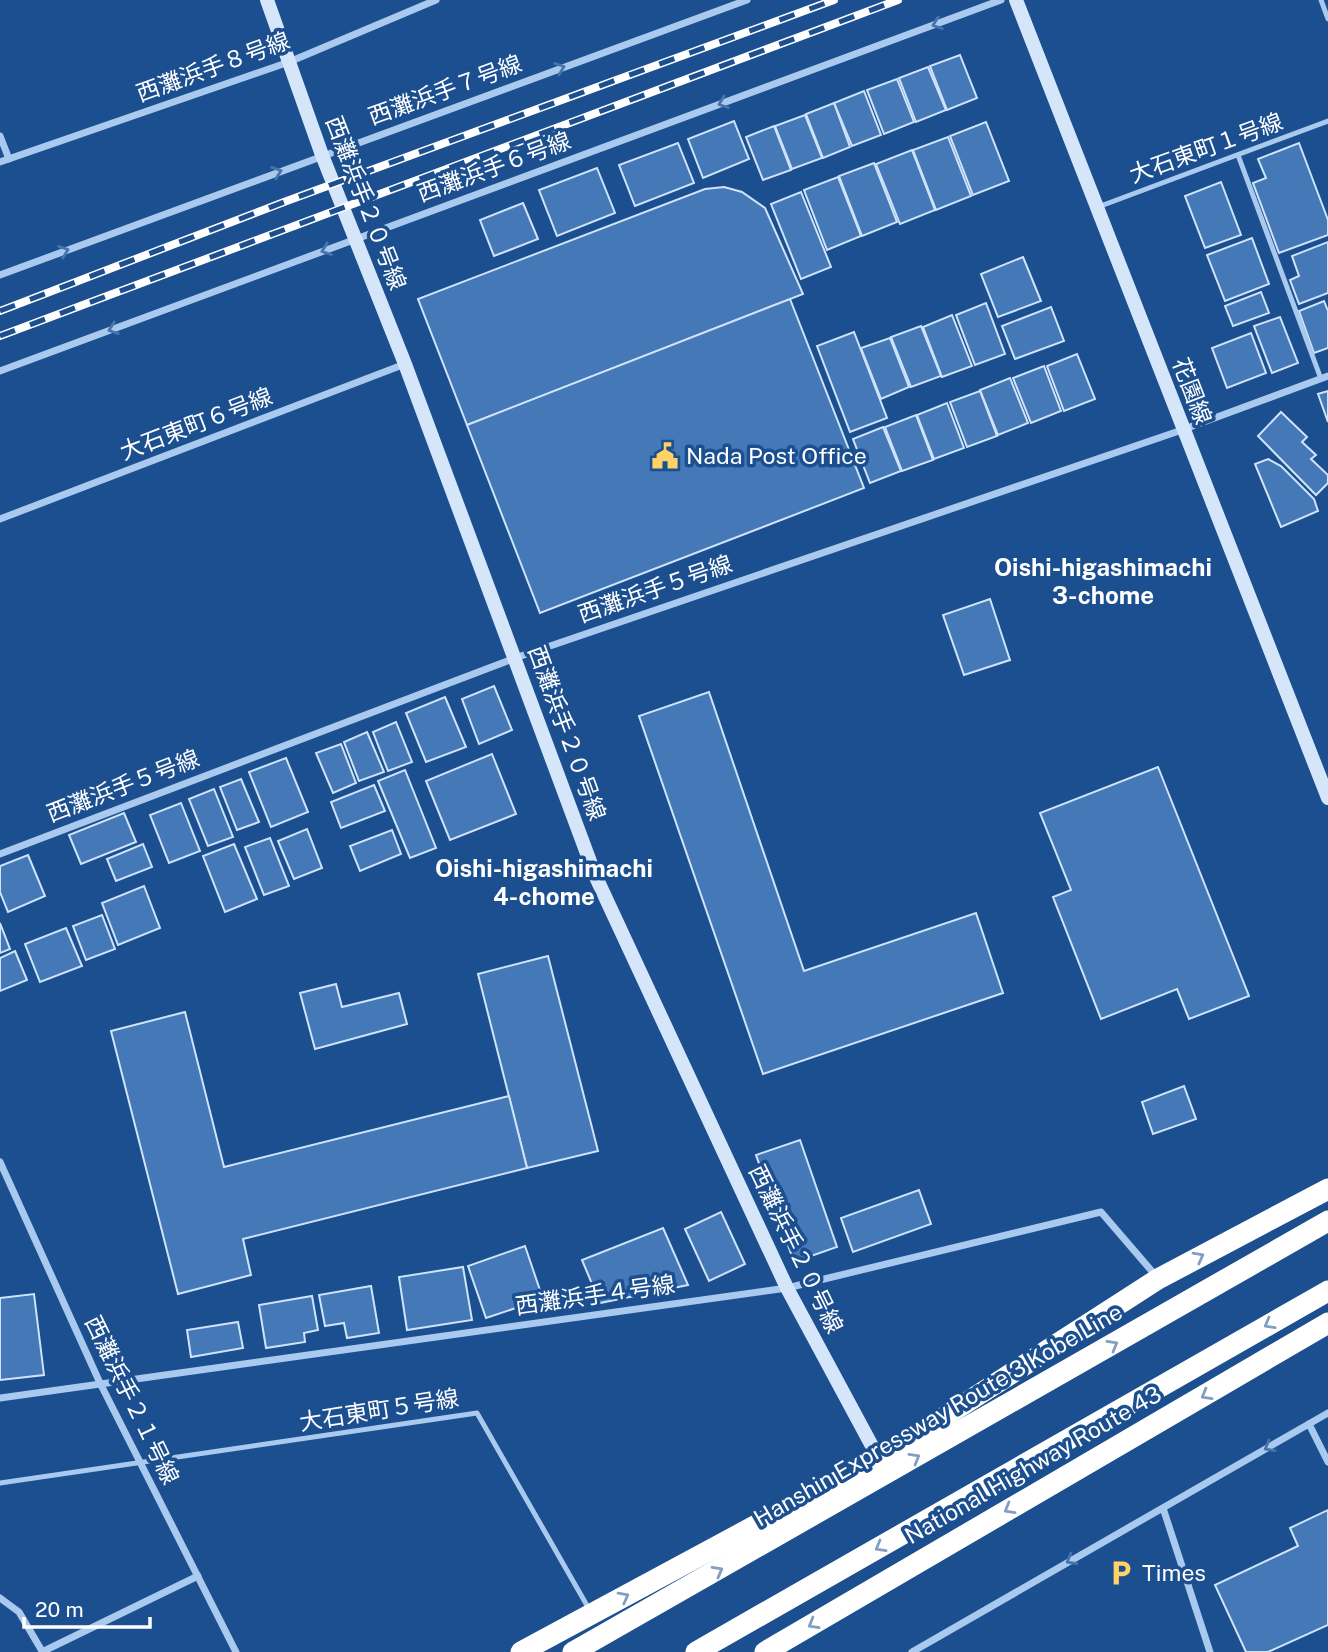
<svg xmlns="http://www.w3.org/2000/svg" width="1328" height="1652" viewBox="0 0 1328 1652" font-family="'Public Sans','Noto Sans JP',sans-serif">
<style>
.building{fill:#4478b7;stroke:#cfe3fa;stroke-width:2}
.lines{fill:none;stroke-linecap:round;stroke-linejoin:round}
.lane{stroke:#a9c9ee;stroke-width:5}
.street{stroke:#a9c9ee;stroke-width:7}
.secondary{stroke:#d6e6fa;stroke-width:14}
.highway{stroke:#fff;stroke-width:21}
.rail-casing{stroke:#fff;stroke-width:8}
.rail{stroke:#1b4f8f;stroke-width:5;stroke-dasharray:16;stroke-linecap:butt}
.oneway{stroke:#4674ac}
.oneway2{stroke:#829ec1}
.labels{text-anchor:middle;stroke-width:7;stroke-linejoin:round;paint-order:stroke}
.street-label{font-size:23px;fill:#fff;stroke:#1b4f8f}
.poi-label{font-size:23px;fill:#fff;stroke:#1b4f8f;text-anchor:start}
.neighbourhood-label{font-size:24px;font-weight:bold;fill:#fff;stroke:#1b4f8f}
</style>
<rect width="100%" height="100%" fill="#1b4f8f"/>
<g class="building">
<path d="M960,55L977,98L947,110L930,66Z"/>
<path d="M928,67L946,110L916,122L899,78Z"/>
<path d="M897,79L914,122L884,134L867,90Z"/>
<path d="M864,91L881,135L852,146L834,103Z"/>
<path d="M834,103L850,147L823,158L806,114Z"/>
<path d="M805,115L822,158L792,169L775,126Z"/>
<path d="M734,121L749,159L703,178L688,139Z"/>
<path d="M986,122L1009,181L973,195L950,136Z"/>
<path d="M774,126L791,170L763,180L746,137Z"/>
<path d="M948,137L971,196L936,210L913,150Z"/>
<path d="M678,143L694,183L635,206L619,165Z"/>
<path d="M1299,143L1328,220V235L1279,253L1253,183L1266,178L1258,159Z"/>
<path d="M912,150L935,210L900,224L876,164Z"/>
<path d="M874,163L897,222L862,236L839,176Z"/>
<path d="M597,168L615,213L557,236L539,190Z"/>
<path d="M838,177L861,236L827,250L804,190Z"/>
<path d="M1221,182L1241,235L1205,248L1185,196Z"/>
<path d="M724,187L742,192L765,208L803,294L467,425L418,299L705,189Z"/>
<path d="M801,192L831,267L801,279L771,204Z"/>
<path d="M523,203L538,239L494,256L480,220Z"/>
<path d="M1252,238L1269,284L1225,301L1207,255Z"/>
<path d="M1328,242V293L1299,304L1290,280L1299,276L1292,256Z"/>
<path d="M1023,257L1041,301L998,317L981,274Z"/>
<path d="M1261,292L1269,313L1233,326L1225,306Z"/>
<path d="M790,299L864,488L540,613L467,425Z"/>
<path d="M1324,301L1328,311V348L1314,353L1299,311Z"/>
<path d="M986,303L1005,354L975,365L956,315Z"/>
<path d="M1051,307L1064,341L1015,359L1002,326Z"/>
<path d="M952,315L972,366L942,377L923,327Z"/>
<path d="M1280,317L1298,363L1272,373L1254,326Z"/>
<path d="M921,326L941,376L911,387L891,337Z"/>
<path d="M854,332L887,418L850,432L817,346Z"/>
<path d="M1251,333L1266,373L1227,388L1212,348Z"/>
<path d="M890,338L909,387L881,399L861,348Z"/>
<path d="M1077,354L1095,399L1064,411L1047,366Z"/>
<path d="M1044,366L1061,411L1031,423L1013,378Z"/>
<path d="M1010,378L1028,423L998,435L980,390Z"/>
<path d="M980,391L997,436L967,447L950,402Z"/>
<path d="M1328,391V422L1318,394Z"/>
<path d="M947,403L964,448L934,459L917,415Z"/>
<path d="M1281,412L1307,437L1302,442L1316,455L1311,459L1328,475V483L1316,495L1258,436Z"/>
<path d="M916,415L933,460L902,471L885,427Z"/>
<path d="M883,427L901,471L870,483L853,439Z"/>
<path d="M1268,459L1281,466L1314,499L1318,511L1281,527L1255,464Z"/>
<path d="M990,599L1010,660L964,675L943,615Z"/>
<path d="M494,686L512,730L479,744L462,699Z"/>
<path d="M709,692L804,971L976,913L1003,993L763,1074L639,716Z"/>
<path d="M445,697L466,747L426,762L406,713Z"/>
<path d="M396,722L412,762L388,771L373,732Z"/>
<path d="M367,732L384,772L359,781L344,742Z"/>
<path d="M341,744L356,783L333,793L316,753Z"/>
<path d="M492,754L516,814L450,840L426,781Z"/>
<path d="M286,758L308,812L271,827L249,772Z"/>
<path d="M1158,767L1249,996L1189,1019L1177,989L1101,1019L1053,897L1071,890L1040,813Z"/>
<path d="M405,770L436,848L410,858L378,781Z"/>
<path d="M241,779L259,822L237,830L220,787Z"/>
<path d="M374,785L385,811L341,828L331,802Z"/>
<path d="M214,789L233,837L208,846L189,799Z"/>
<path d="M181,803L200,851L169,863L150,815Z"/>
<path d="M124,813L136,842L81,864L69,835Z"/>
<path d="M307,829L322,868L294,879L278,841Z"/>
<path d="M392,830L401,854L360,871L350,846Z"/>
<path d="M270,838L289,886L264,895L245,847Z"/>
<path d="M143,844L152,867L116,881L107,859Z"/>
<path d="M234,844L257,899L225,912L203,856Z"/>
<path d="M28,855L45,896L8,912L0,892V866Z"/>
<path d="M144,886L160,928L118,945L102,903Z"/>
<path d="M102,915L115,949L86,960L73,926Z"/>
<path d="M0,923L10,949L0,953Z"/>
<path d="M66,928L82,966L40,982L25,944Z"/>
<path d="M15,951L27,980L0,991V958Z"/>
<path d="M548,956L598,1151L527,1168L478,974Z"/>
<path d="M336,984L342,1007L399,993L407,1024L315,1049L300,993Z"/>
<path d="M185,1012L224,1167L509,1096L527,1168L243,1239L251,1275L178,1294L111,1031Z"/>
<path d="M1184,1086L1196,1119L1153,1134L1142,1102Z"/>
<path d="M800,1140L837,1247L794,1262L756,1155Z"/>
<path d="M919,1190L931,1224L853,1252L841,1218Z"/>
<path d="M721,1212L745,1264L709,1281L685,1229Z"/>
<path d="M663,1228L688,1285L600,1303L582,1260Z"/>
<path d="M525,1246L543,1299L486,1318L468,1266Z"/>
<path d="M463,1267L472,1320L407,1330L399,1277Z"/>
<path d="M371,1286L379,1333L347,1338L344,1323L325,1326L319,1295Z"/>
<path d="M34,1294L44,1375L0,1380V1298Z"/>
<path d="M312,1296L318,1330L304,1333L305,1342L266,1348L259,1305Z"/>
<path d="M238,1322L243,1348L191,1357L187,1330Z"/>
<path d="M1328,1510V1625L1268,1652H1246L1215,1585L1298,1546L1290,1528Z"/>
</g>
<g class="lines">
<g class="lane">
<path d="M1321,0L1328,19"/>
<path d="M1238,155L1321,379"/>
<path d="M1098,207L1328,121"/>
<path d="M0,1483L477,1413L589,1609"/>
</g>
<g class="street">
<path d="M0,136L9,159"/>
<path d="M0,162L289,62L436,0"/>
<path d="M0,275L747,0"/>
<path d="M0,371L1001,0"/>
<path d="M0,519L405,364"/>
<path d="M0,854L515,658L1182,430L1328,376"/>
<path d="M0,1162L100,1383L236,1652"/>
<path d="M0,1398L787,1288L1101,1212L1156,1276"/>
<path d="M1309,1424L1328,1462"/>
<path d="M1163,1508L1210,1652"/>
<path d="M0,1598L19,1612L42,1651"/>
<path d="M42,1652L198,1576"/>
<path d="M912,1652L1328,1413"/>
</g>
<g class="secondary">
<path d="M267,0L322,155L405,364L595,875L787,1288L879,1459"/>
<path d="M1016,0L1328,798"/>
</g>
<g class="highway">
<path d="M521,1652L879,1459L1158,1279L1328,1189"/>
<path d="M573,1652L1328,1221"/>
<path d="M696,1652L1328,1291"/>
<path d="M765,1652L1328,1323"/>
</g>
<g class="rail-casing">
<g id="rail">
<path d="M0,311L284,202L834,0"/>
<path d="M0,336L898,0"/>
</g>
</g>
<use href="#rail" class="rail"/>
</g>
<defs><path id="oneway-chevron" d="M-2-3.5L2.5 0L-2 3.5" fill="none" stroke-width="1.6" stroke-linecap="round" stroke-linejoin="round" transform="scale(1.75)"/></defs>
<g class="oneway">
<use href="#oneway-chevron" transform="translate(937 24) rotate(160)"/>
<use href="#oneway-chevron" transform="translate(560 68) rotate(-20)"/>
<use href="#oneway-chevron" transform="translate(723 103) rotate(160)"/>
<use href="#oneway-chevron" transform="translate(277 172) rotate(-20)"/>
<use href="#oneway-chevron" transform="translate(326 250) rotate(160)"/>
<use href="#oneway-chevron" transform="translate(64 251) rotate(-20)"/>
<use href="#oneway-chevron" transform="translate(113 329) rotate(160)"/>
<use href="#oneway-chevron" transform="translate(1269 1447) rotate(150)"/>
<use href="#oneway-chevron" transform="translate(1071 1560) rotate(150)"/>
</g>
<g class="oneway2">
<use href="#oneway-chevron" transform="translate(1199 1257) rotate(-28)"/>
<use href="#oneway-chevron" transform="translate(1269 1324) rotate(150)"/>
<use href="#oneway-chevron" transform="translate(1113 1345) rotate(-30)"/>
<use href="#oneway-chevron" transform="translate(1206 1395) rotate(150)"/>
<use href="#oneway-chevron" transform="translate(915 1458) rotate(-30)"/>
<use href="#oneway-chevron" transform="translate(1009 1509) rotate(150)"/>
<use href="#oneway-chevron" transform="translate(880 1547) rotate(150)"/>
<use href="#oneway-chevron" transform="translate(718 1571) rotate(-29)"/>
<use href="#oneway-chevron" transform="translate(624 1597) rotate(-28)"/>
<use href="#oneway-chevron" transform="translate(813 1624) rotate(150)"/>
</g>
<defs>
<g id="civic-bare" transform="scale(2.1)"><path d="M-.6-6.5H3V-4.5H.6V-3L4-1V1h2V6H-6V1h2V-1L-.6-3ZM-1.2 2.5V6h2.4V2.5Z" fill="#ffd166" stroke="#1b4f8f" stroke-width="2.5" paint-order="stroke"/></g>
<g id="parking-bare" transform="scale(2.1)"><path d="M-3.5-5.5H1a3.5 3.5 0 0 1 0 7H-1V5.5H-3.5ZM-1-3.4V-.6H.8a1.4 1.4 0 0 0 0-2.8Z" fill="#ffd166" stroke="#1b4f8f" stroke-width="2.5" paint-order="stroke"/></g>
</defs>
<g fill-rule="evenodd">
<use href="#civic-bare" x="665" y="456"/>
<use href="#parking-bare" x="1121" y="1573"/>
</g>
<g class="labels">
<g class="street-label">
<text transform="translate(213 67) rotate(-20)" y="8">西灘浜手８号線</text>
<text transform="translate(445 90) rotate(-20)" y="8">西灘浜手７号線</text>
<text transform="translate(1206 148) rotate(-20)" y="8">大石東町１号線</text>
<text transform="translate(494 167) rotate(-20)" y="8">西灘浜手６号線</text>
<text transform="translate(366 203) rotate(69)" y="8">西灘浜手２０号線</text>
<text transform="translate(1192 391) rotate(69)" y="8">花園線</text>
<text transform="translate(196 424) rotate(-21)" y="8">大石東町６号線</text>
<text transform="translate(655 589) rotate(-19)" y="8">西灘浜手５号線</text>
<text transform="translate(567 733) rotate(70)" y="8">西灘浜手２０号線</text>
<text transform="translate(123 786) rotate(-21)" y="8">西灘浜手５号線</text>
<text transform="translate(796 1249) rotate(64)" y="8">西灘浜手２０号線</text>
<text transform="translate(595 1295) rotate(-8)" y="8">西灘浜手４号線</text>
<text transform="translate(132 1400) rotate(64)" y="8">西灘浜手２１号線</text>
<text transform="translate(379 1410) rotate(-9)" y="8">大石東町５号線</text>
<text transform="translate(938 1415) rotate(-30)" y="8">Hanshin Expressway Route 3 Kobe Line</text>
<text transform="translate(1033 1465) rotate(-30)" y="8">National Highway Route 43</text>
</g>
<g class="poi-label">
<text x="686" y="464">Nada Post Office</text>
<text x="1142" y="1581">Times</text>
</g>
<g class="neighbourhood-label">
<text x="1103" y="576">Oishi-higashimachi<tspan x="1103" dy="28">3-chome</tspan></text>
<text x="544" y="877">Oishi-higashimachi<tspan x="544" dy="28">4-chome</tspan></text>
</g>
</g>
<path d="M24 1617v10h126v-10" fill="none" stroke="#ffffff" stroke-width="3.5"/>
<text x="35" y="1617" font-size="21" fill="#ffffff" stroke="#1b4f8f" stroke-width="5" paint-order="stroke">20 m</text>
</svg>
